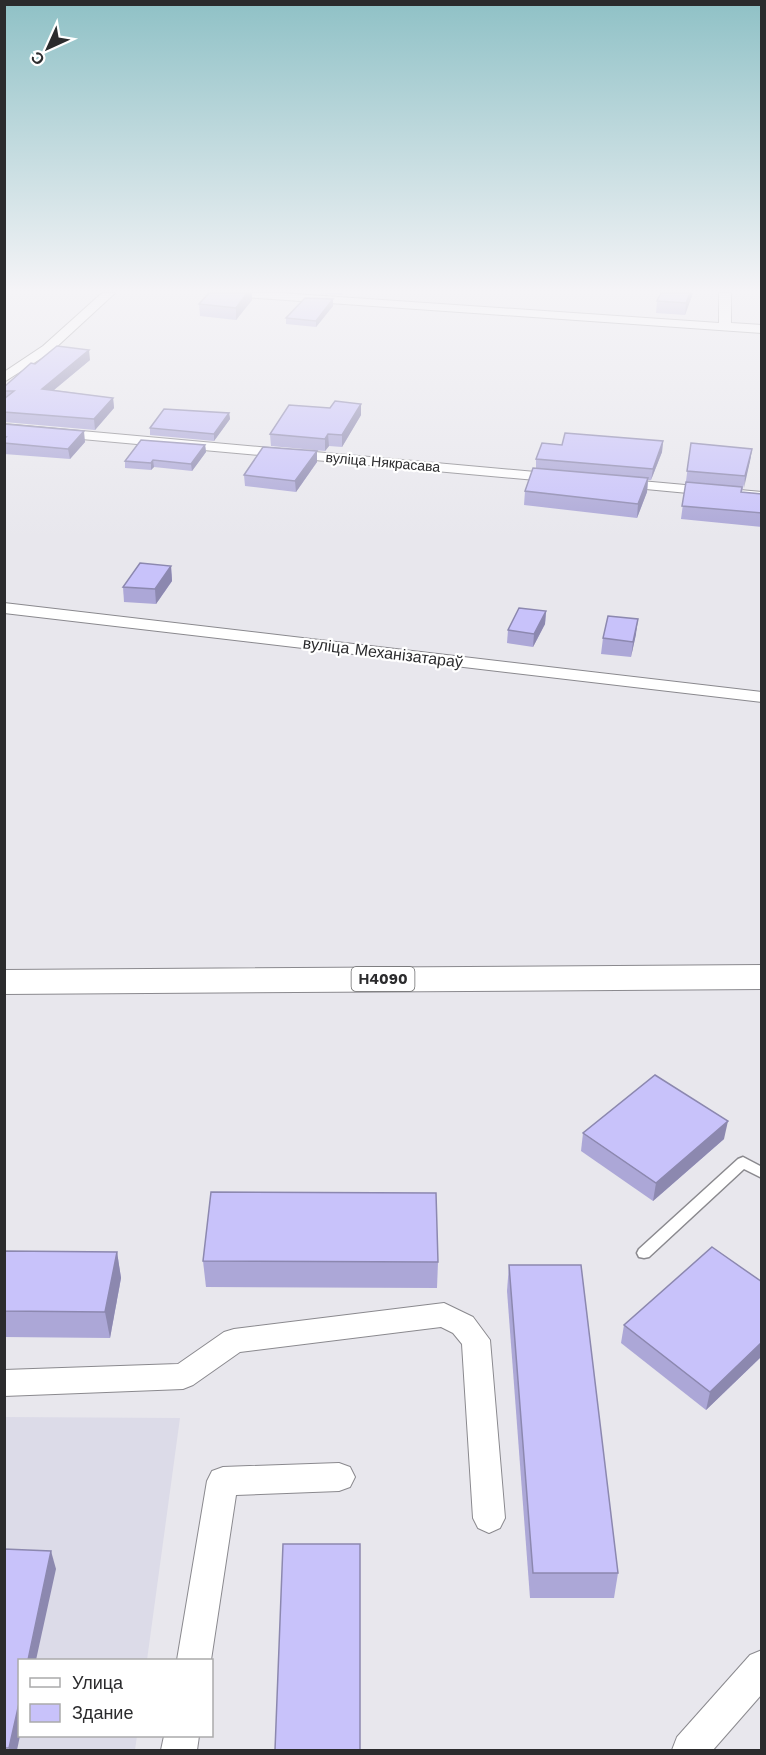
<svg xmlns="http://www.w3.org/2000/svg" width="766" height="1755" viewBox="0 0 766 1755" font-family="'Work Sans',sans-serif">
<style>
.built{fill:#dcdbe8}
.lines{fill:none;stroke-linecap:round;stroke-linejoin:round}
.service-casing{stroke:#8a898e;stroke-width:3}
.minor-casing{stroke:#8a898e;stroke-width:2}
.primary-casing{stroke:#8a898e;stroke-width:2}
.service{fill:#fff;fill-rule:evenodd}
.minor{fill:#fff;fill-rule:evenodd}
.primary{fill:#fff;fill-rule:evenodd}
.wall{fill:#aca7d7}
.shaded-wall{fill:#8c88af}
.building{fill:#c8c2fa;stroke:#8c88af;stroke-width:1.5}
.labels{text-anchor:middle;stroke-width:4.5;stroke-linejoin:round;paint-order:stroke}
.far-street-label{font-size:14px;fill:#2b2b2d;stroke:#fff}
.shield{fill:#fff;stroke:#6b6b6c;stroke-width:1.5}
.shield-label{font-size:15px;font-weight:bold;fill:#2b2b2d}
.street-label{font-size:16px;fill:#2b2b2d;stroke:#fff}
</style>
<rect width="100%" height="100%" fill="#e8e7ed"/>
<path class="built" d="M5,1417L180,1418L147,1660H20V1736H137L135,1750H5Z"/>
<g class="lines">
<g class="service-casing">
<path id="service" d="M743,1157L762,1167V1178L744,1169L649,1257L644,1258L639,1257L637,1253L639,1249L738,1159Z"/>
</g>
<g class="minor-casing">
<g id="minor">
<path d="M102,293H115L51,352L4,382V372L43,346Z"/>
<path d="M223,293H280L719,323V293H731V323L762,325V333L229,296Z"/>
<path d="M4,424L558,474L565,478L558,482L4,432Z"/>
<path d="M619,479L762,492V500L614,486L612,483L614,480Z"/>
<path d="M4,603L762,692V702L4,613Z"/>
<path d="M444,1303L473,1317L490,1340L505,1518L500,1528L489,1533L478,1528L473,1518L462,1344L453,1333L441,1327L240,1352L193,1385L183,1389L4,1396V1370L178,1364L224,1332L234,1329Z"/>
<path d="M339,1463L350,1467L355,1477L350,1487L339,1491L236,1495L211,1660H177L207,1481L212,1471L223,1467Z"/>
<path d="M762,1650V1694L713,1750H672L677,1737L750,1655Z"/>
<path d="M164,1736H199L197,1750H161Z"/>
</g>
</g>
<g class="primary-casing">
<path id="primary" d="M762,965V989L4,994V970Z"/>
</g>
<use href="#service" class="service"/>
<use href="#minor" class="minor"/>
<use href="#primary" class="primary"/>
</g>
<g class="wall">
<path d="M209,293H252V300L236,320L200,316L199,304Z"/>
<path d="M315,293H343L342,295Z"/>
<path d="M693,293L685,315L656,313L657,301Z"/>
<path d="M333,299V306L316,327L286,324V318Z"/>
<path d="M90,360L54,390L113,398L114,408L95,430L4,422V387L35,364Z"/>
<path d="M330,408L361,415L342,447L329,446L325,451L271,446L270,434Z"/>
<path d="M229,413L230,419L214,441L150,435V428Z"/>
<path d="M4,424L85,442L70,459L4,454Z"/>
<path d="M663,441L662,452L651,480H648L647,492L637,518L524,505L525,491L536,468V459L562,445Z"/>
<path d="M691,443L752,449L750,461L742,492L762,494V527L681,519Z"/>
<path d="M205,445L206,452L192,471L154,467L151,470L125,468V461Z"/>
<path d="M317,451V462L296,492L245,486L244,475Z"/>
<path d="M171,566L172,581L156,604L124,602L123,587Z"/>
<path d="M546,611L545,624L533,647L507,643L508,630Z"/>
<path d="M636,634L631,657L601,654L603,638Z"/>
<path d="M583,1133L724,1139L653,1201L581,1151Z"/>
<path d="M4,1251L117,1252L121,1278L110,1338L4,1337Z"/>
<path d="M203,1261L438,1262L437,1288L206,1287Z"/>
<path d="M509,1265L618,1573L614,1598H530L507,1291Z"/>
<path d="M762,1282V1356L706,1410L621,1343L624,1325Z"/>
</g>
<g class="shaded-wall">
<path d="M247,293H252V300L236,320V308Z"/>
<path d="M690,293H693L685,315L686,303Z"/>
<path d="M333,299V306L316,327V321Z"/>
<path d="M89,350L90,360L43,399L42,389Z"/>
<path d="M113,398L114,408L95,430L94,419Z"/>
<path d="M361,404V415L342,447V435Z"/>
<path d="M229,413L230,419L214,441V434Z"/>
<path d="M84,431L85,442L70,459L68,449Z"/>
<path d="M328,434L329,446L325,451V439Z"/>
<path d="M663,441L662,452L651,480L653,469Z"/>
<path d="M205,445L206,452L192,471L191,464Z"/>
<path d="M752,449L750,461L744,488L745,476Z"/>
<path d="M317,451V462L296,492L295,481Z"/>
<path d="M153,460L154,467L151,470V463Z"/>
<path d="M648,478L647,492L637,518L638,504Z"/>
<path d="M171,566L172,581L156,604L155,589Z"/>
<path d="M546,611L545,624L533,647L534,634Z"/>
<path d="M638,619L636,634L631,657L633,642Z"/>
<path d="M728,1121L724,1139L653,1201L656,1183Z"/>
<path d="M117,1252L121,1278L110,1338L105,1312Z"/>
<path d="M762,1342V1356L706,1410L710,1392Z"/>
<path d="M51,1551L56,1569L36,1660H28Z"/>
<path d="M20,1699V1736L17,1750H9V1748Z"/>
</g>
<g class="building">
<path d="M209,293H247L236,308L199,304Z"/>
<path d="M661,293H690L686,303L657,301Z"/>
<path d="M305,298L333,299L316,321L286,318Z"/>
<path d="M57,346L89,350L42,389L113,398L94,419L4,412V399L14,391H4V387L31,363L35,364Z"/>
<path d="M335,401L361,404L342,435L328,434L325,439L270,434L289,405L330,408Z"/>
<path d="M164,409L229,413L214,434L150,428Z"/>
<path d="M4,424L84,431L68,449L4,443V439L6,437H4Z"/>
<path d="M565,433L663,441L653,469L536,459L542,443L562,445Z"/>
<path d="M141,440L205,445L191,464L153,460L151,463L125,461Z"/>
<path d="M691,443L752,449L745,476L687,471Z"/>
<path d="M263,447L317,451L295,481L244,475Z"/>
<path d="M533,468L648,478L638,504L525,491Z"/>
<path d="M686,482L742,487L741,492L762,494V513L682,506Z"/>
<path d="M140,563L171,566L155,589L123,587Z"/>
<path d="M519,608L546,611L534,634L508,630Z"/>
<path d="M608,616L638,619L633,642L603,638Z"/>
<path d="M655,1075L728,1121L656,1183L583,1133Z"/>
<path d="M211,1192L436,1193L438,1262L203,1261Z"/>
<path d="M712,1247L762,1282V1342L710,1392L624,1325Z"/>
<path d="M4,1251L117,1252L105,1312L4,1311Z"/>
<path d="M509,1265H581L618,1573H533Z"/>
<path d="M283,1544H360V1750H275Z"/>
<path d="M4,1549L51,1551L28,1660H20V1699L9,1748H4Z"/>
</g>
<linearGradient id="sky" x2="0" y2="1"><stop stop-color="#8fc1c6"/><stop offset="0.54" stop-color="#f5f4f7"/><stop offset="1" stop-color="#f5f4f7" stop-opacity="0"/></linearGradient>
<rect width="766" height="539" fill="url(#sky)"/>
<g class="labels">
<g class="far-street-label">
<text transform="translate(383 462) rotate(5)" y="5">вуліца Някрасава</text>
</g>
<rect class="shield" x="351.5" y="967" width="63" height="24" rx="4.5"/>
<g class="shield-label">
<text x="383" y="984">Н4090</text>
</g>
<g class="street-label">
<text transform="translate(383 652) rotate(7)" y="6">вуліца Механізатараў</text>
</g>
</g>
<rect width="766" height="1755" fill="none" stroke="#2b2b2d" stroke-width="12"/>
<rect x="18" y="1659" width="195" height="78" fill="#ffffff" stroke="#aaaaab" stroke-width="1.5"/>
<rect x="30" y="1678" width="30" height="9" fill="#ffffff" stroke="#aaaaab" stroke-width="1.5"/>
<text x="72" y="1689" font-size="18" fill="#2b2b2d">Улица</text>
<rect x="30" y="1704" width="30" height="18" fill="#c8c2fa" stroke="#aaaaab" stroke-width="1.5"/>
<text x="72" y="1719" font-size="18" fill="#2b2b2d">Здание</text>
<g transform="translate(48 48) rotate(225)" stroke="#ffffff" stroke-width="4.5" paint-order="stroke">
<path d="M0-4.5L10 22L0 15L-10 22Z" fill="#2b2b2d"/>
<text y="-9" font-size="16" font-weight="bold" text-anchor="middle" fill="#2b2b2d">С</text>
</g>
</svg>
